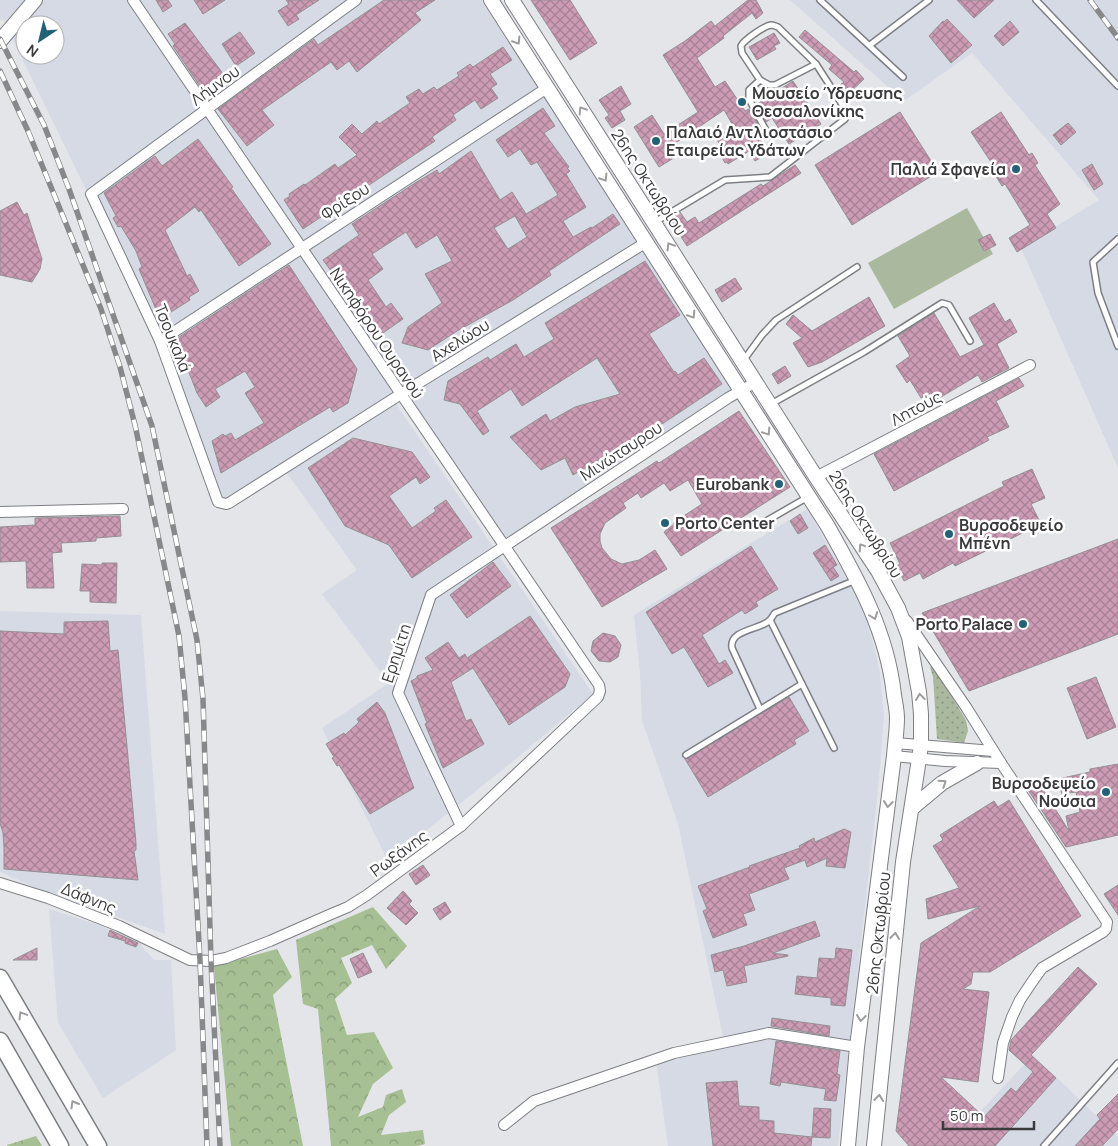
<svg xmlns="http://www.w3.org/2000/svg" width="1118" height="1146" viewBox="0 0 1118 1146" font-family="Manrope,sans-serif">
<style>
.built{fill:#d6dae5;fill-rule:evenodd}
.green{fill:url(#green-dots)}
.forest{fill:url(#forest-crowns)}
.pitch{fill:#aab99e}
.building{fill:url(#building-cross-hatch);stroke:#949092;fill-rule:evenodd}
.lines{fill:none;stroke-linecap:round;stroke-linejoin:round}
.service-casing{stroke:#7d7f83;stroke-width:8}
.minor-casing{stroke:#7d7f83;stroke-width:12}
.secondary-casing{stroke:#7d7f83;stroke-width:16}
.trunk-casing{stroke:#7d7f83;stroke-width:19}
.service{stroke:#fff;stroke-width:5}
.minor{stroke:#fff;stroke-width:10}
.secondary{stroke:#fff;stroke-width:14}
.trunk{stroke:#fff;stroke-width:16}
.rail-casing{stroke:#87888a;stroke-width:5.5}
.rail{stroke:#fff;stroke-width:4;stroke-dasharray:11;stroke-linecap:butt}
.oneway{stroke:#9d9d9e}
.poi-dot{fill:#226277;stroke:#fff;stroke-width:2}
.labels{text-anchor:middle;stroke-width:5;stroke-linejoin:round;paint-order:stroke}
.street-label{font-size:16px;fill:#3b3b3d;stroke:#fff}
.poi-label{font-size:16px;font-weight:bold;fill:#3b3b3d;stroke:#fff;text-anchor:start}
</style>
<defs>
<pattern id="green-dots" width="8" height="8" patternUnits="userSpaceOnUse" patternTransform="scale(1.25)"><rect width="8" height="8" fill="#aab99e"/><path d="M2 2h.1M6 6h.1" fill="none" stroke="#8c9882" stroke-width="1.8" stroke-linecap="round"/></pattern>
<pattern id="forest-crowns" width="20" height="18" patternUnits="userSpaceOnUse" patternTransform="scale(1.25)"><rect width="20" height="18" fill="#a6bf93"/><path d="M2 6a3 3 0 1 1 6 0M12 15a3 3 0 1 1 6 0" fill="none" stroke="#889c79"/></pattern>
<pattern id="building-cross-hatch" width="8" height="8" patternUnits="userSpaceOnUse" patternTransform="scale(1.25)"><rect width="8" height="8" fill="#cc9bb4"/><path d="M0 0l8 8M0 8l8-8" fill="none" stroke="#a78094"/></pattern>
</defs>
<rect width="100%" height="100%" fill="#e4e5e9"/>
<g class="built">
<path d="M0,0H482L732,390L504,546L401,394L229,503L216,498L160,341L8,30L3,19L0,21ZM25,25H55V55H25Z"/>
<path d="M790,0H1118V468L1021,248L1099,200L972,53L904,101Z"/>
<path d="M396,404L593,694L511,763L388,861L322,728L389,683L322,594L357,570L286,472Z"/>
<path d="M807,509L852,587L866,619L875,649L880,674L884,716L878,790L838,1146H668L656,1061L725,1046L678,824L642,720L640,674L634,615Z"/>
<path d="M0,611L141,615L165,934L41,890L0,872Z"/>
<path d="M49,909L96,924L141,943L142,947L154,960H171L176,1050L103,1098L58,1023Z"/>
<path d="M1033,1055L1118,1136V1146H948Z"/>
</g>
<path class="green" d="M933,666L966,720L968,731L964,743L937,739L933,677L930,667Z"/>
<g class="forest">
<path d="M373,907L407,946L386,969L372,945L341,958L352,983L335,999L347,1035L374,1032L393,1068L373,1084L358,1117L383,1107L386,1095L402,1089L406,1102L389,1115L381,1135L423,1130L425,1144L418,1146H331L318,1009L303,1004L296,940Z"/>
<path d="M277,949L292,977L273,995L303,1146H231L214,966Z"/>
<path d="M36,1136L42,1146H7V1145Z"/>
</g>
<path class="pitch" d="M967,208L993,254L894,309L868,263Z"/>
<g class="building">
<path d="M156,0H168L172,6L163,12Z"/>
<path d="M194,0H225L203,14Z"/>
<path d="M286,0H319L296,15L299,19L288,26L278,11L289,4Z"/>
<path d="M384,0H435L415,13L421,20L357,72L349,61L337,70L331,62L262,110L274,125L247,146L218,109L314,39L318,45Z"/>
<path d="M531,0H570L597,43L570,60Z"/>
<path d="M748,0H756L763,13L756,19L752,13L723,36L724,38L697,58L715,87L725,81L745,111L749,109L759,127L754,130L769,153L755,161L749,151L728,164L727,162L725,163L718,150L722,148L716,138L734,127L724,110L671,146L677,156L659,167L634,127L652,115L664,134L698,112L663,55L685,41L711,21L715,26Z"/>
<path d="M957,0H994L974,18Z"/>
<path d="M947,19L972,45L951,63L929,36L943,21L944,22Z"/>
<path d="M1010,21L1019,32L1003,46L994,36Z"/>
<path d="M185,23L224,75L204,89L201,88L173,46L175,44L168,34Z"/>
<path d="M805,30L854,72L856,70L864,79L848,94L840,85L844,82L829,69L832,65L799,37Z"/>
<path d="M240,32L255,53L236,66L222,44Z"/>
<path d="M774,33L780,43L774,46L776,49L757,60L749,47Z"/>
<path d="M503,47L512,60L490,74L497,84L491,88L498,98L481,109L475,100L453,115L456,120L432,137L435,141L303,229L284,200L290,196L289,194L304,184L305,185L335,164L338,168L357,155L339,137L352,124L362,134L377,121L379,124L410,103L406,97L419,89L423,94L434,87L437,90L459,76L457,73L470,64L473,67Z"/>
<path d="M793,81L821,124L789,144L772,118L766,122L757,104Z"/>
<path d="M621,86L631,104L620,111L625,120L612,128L605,118L609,115L599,100Z"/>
<path d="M543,108L555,126L544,133L569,167L567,168L570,171L566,174L586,207L563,221L573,237L591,227L592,228L613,214L620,224L549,271L551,275L513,300L457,331L428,350L402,343L408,327L442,303L425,274L452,261L437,235L416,248L406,232L372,254L383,269L368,280L386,307L391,303L403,319L380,335L351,292L348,294L323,260L359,235L352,224L415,183L437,170L439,174L471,151L500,200L512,192L526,214L558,195L537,162L531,165L520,149L508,157L496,140ZM515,216L527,237L508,249L494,228Z"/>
<path d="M900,112L938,172L852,225L815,165Z"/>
<path d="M1001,112L1029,155L1032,153L1038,163L1035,165L1060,204L1047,214L1056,228L1017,252L1009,238L1030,225L1005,184L1002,186L992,170L995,168L971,132Z"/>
<path d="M1068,123L1076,132L1061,145L1053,135Z"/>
<path d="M198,139L233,187L231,188L271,244L239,266L201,210L199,212L195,207L165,230L187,276L190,274L199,291L189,297L190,300L160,319L139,269L142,267L136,251L121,226L118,227L113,218L116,216L104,193L155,156L162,166Z"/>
<path d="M1092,164L1103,184L1094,190L1082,170Z"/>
<path d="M795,165L801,173L687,246L669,218L680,212L687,222L695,217L699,223L761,184L763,186Z"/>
<path d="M17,202L24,215L27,213L42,259L40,269L32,282L0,275V211Z"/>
<path d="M990,234L996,245L984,251L978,240Z"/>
<path d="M645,261L680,315L649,334L674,372L675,371L678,375L704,358L722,384L629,446L628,443L573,475L565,458L541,470L510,437L546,414L550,421L575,407L620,394L597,358L522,406L511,389L477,411L489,431L483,435L460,404L444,400L448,381L488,357L490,360L516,344L524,357L554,339L545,323Z"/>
<path d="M289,265L357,369L348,403L333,412L330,407L221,473L212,441L223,434L225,436L231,433L235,440L264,423L245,393L255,387L245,371L215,389L220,397L206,407L197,393L176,339Z"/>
<path d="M735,278L742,289L722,302L715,290Z"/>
<path d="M869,297L885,326L822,362L808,367L793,343L802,338L786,324L793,315L812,331Z"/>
<path d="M994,303L1005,322L1010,319L1017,332L997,344L1009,368L982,382L978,375L936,400L931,393L921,398L910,380L907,383L896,366L910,356L898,336L934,313L960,357L984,345L969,318Z"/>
<path d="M785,366L791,376L778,384L772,374Z"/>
<path d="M1019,378L1024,386L996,401L1009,427L987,437L989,440L894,491L874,454Z"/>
<path d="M739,411L790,487L681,556L664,532L674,524L673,523L702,504L688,480L670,491L664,483L641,498L638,493L623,503L626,508L605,523L600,534V541L602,548L611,559L622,564L639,560L655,550L667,569L602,607L551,528L657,461L659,463Z"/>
<path d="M353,438L412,452L430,477L420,484L416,477L389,496L412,528L436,511L434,508L446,500L472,537L412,578L389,545L345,526L308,468Z"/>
<path d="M1032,469L1045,498L1031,504L1041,524L955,566L953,563L923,579L920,573L904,581L897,566L900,564L890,543L1004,486L1002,482Z"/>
<path d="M800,514L808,528L798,534L790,521Z"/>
<path d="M120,516L121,536L96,538V541L61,543L62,552L52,553L54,588H27L26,561L0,562V527L35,525V518Z"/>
<path d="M1118,539V634L969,691L922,613Z"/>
<path d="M825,545L837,565L833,567L839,576L831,581L813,553Z"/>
<path d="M751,546L778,589L756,602L758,606L745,614L742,610L702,635L719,664L725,660L733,673L708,687L684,647L672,654L646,612Z"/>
<path d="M493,562L511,586L467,618L450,595Z"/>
<path d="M102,563H117L116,603L90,602V591H80L82,564L102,565Z"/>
<path d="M530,616L570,674L565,687L509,725L473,668L451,682L466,721L471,719L484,744L443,768L425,724L427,723L411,681L417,678V676L433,670L425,658L448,642L459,658L465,654L467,658Z"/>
<path d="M108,621L110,651L118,650L136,843V850L134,851L138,880L4,869V847L3,833L0,823V631L64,634V622Z"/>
<path d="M603,633L615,636L621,645L618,657L610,662L599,661L591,651L593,641Z"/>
<path d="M1096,677L1116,727L1087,739L1067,688Z"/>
<path d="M789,697L809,731L794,740L796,744L708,797L685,759Z"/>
<path d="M377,702L385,713L414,788L370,814L339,765L337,766L332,758L334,757L326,744L344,733L345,735L359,722L357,719Z"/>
<path d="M1118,764V835L1066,847L1028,790L1039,783L1069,831L1066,816L1080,812L1076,792L1062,794L1058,779L1090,772V769Z"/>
<path d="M1009,800L1081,916L990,972H973L971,984L963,989L989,992L978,1082L941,1077L984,1117L1011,1088L1016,1092L1033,1072L1009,1050L1011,1040L1078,967L1097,984L1031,1055L1056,1078L995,1146H909L896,1131L921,943L980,906L928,919L926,899L959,888L933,846L943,840L940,835L994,801L998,807Z"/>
<path d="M844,829L851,832L845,868L826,866L827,858L807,867L805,860L784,868L789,879L749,894L755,910L743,914L747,925L713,938L703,911L707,909L698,886L750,867L749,866L800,848L799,846L814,838L815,842Z"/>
<path d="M423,865L430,875L416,885L409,874Z"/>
<path d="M1118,885V915L1104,894Z"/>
<path d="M403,891L412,901L409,904L418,913L406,925L387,908Z"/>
<path d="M445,902L451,912L440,920L433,909Z"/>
<path d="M815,921L820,936L773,953L788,955V956L744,966L747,982L727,986L723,970L715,972L711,955L744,946Z"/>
<path d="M110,930L138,943L136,947L125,943L126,938L125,941L108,936Z"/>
<path d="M37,948V960H13Z"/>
<path d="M836,948L852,950L845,1006L831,1005V998L795,994L797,976L817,978L819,958L835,959Z"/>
<path d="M363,953L372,972L358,978L350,959Z"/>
<path d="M772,1018L830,1026L829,1036L771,1026Z"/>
<path d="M776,1041L840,1051L837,1074L840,1075L836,1101L824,1100L826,1089L781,1082L780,1086L770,1084Z"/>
<path d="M737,1081L739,1106L759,1107V1120L774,1121V1133L812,1137L814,1108L831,1109L830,1138L812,1137L811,1146H713L706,1083Z"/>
<path d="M1118,1094V1129L1102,1146H1075L1100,1119L1097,1115Z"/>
</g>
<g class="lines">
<g class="service-casing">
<g id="service">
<path d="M820,0L903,77"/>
<path d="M1036,0L1118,86"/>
<path d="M870,45L929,0"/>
<path d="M769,136L749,99V90L760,80L769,85H775L816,64"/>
<path d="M655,222L725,180L770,177L845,119L846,115L845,109L816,64L778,27C775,26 774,25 771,25C764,26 744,40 741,46L742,53L760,80"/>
<path d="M1118,239L1093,262L1098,293L1118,346"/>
<path d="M743,361L762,335L776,320L857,267"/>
<path d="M771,404L864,352L942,303L949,305L970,341"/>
<path d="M761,524L808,497"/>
<path d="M770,620L834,748"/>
<path d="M760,709L732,648C729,629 761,630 770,620C772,618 773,615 775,613L856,580"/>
<path d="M686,755L802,684"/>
<path d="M1044,1146L1118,1063"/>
</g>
</g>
<g class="minor-casing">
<g id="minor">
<path d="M356,0L91,194L160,341L218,502L226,504L229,503L401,394L645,243"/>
<path d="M160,341L547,88"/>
<path d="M816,477L1030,365"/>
<path d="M0,512L123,509"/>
<path d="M907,621L966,707L1001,763L1107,922L1106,929L1103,932L1042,968L1032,982L1020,1000L1012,1017L1003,1043L998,1078"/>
<path d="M895,743L993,751"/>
<path d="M894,756L945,761L1001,763"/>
<path d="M461,826L398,693L431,595L728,398L756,382"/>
<path d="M0,883L48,898L119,926L190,960L211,961L226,958L270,941L329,915L348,907L367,895L461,826L598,697L600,691L599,685L133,0"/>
<path d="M504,1125L534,1101L674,1053L769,1033L857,1047"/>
</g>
</g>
<g class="secondary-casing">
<g id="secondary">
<path d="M491,0L827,525C858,580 887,631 894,695C895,702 897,710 897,718C897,730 895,743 894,756L857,1047L848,1146"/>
<path d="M512,0L816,477L878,571L898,608L909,637L919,692L921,714V746L903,862L874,1146"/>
<path d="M0,41L35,0"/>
<path d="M912,808L942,783L977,763"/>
</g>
</g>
<g class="trunk-casing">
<g id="trunk">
<path d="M0,978L98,1146"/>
<path d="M0,1041L60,1146"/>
</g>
</g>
<use href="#service" class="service"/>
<use href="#minor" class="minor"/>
<use href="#secondary" class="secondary"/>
<use href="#trunk" class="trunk"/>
<g class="rail-casing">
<g id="rail">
<path d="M1090,0L1118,38"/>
<path d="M0,39L44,125L69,189L152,426L197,640L203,699L211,961L220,1146"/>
<path d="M0,71L28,131L101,309L120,367L135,425L179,636L185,698L200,960L207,1146"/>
</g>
</g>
<use href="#rail" class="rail"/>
</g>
<defs><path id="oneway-chevron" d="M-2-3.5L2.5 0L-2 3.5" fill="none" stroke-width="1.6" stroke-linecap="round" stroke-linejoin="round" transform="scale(1.25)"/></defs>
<g class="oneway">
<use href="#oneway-chevron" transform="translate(517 41) rotate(58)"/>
<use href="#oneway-chevron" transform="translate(582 110) rotate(-123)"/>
<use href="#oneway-chevron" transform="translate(604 178) rotate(58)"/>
<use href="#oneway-chevron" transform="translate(670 246) rotate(-122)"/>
<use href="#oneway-chevron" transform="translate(692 315) rotate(57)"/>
<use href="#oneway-chevron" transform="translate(767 432) rotate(57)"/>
<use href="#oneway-chevron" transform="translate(862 547) rotate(-123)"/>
<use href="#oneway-chevron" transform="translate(874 616) rotate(69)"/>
<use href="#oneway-chevron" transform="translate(920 697) rotate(-97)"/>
<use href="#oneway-chevron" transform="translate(943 783) rotate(-34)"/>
<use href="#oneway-chevron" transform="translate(888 804) rotate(97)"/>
<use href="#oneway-chevron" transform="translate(895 936) rotate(-84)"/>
<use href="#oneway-chevron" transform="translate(22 1015) rotate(-121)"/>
<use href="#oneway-chevron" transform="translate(861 1018) rotate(97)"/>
<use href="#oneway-chevron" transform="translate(879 1098) rotate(-84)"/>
<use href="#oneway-chevron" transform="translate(74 1104) rotate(-120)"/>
</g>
<g class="poi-dot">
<circle cx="742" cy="102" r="5"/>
<circle cx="656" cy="141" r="5"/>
<circle cx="1016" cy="169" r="5"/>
<circle cx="779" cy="484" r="5"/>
<circle cx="665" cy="523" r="5"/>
<circle cx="949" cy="534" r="5"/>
<circle cx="1023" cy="624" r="5"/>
<circle cx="1106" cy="792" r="5"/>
</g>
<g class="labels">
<g class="street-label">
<text transform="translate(215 85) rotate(-36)" y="6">Λήμνου</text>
<text transform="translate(649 182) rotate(57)" y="6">26ης Οκτωβρίου</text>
<text transform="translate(345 201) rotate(-33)" y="6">Φρίξου</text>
<text transform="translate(377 333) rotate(56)" y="6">Νικηφόρου Ουρανού</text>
<text transform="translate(173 338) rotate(68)" y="6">Τσουκαλά</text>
<text transform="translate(460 340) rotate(-32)" y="6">Αχελώου</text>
<text transform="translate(916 408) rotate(-28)" y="6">Λητούς</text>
<text transform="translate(621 451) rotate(-33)" y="6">Μινώταυρου</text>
<text transform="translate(866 524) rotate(58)" y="6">26ης Οκτωβρίου</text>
<text transform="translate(396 653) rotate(-72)" y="6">Ερημίτη</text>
<text transform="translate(399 853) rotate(-36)" y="6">Ρωξάνης</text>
<text transform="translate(89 898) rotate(22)" y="6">Δάφνης</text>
<text transform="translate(878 933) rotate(-84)" y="6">26ης Οκτωβρίου</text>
</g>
<g class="poi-label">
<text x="752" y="99">Μουσείο Ύδρευσης<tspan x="752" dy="18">Θεσσαλονίκης</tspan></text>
<text x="666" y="138">Παλαιό Αντλιοστάσιο<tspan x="666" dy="18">Εταιρείας Υδάτων</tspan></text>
<text x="1006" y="175" text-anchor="end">Παλιά Σφαγεία</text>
<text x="769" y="490" text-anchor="end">Eurobank</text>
<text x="675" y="529">Porto Center</text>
<text x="959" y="531">Βυρσοδεψείο<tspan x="959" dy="18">Μπένη</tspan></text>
<text x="1013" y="630" text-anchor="end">Porto Palace</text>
<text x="1096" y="789" text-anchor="end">Βυρσοδεψείο<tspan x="1096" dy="18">Νούσια</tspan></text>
</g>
</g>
<g transform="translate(40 40) rotate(215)"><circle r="24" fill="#ffffff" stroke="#b1b1b1"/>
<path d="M0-4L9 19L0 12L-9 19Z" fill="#226277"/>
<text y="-8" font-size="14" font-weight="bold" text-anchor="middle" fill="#3b3b3d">N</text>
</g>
<path d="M943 1121v8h91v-8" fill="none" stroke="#3b3b3d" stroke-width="2.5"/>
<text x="950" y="1121" font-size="15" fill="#3b3b3d" stroke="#ffffff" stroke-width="4" paint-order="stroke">50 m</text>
</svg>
